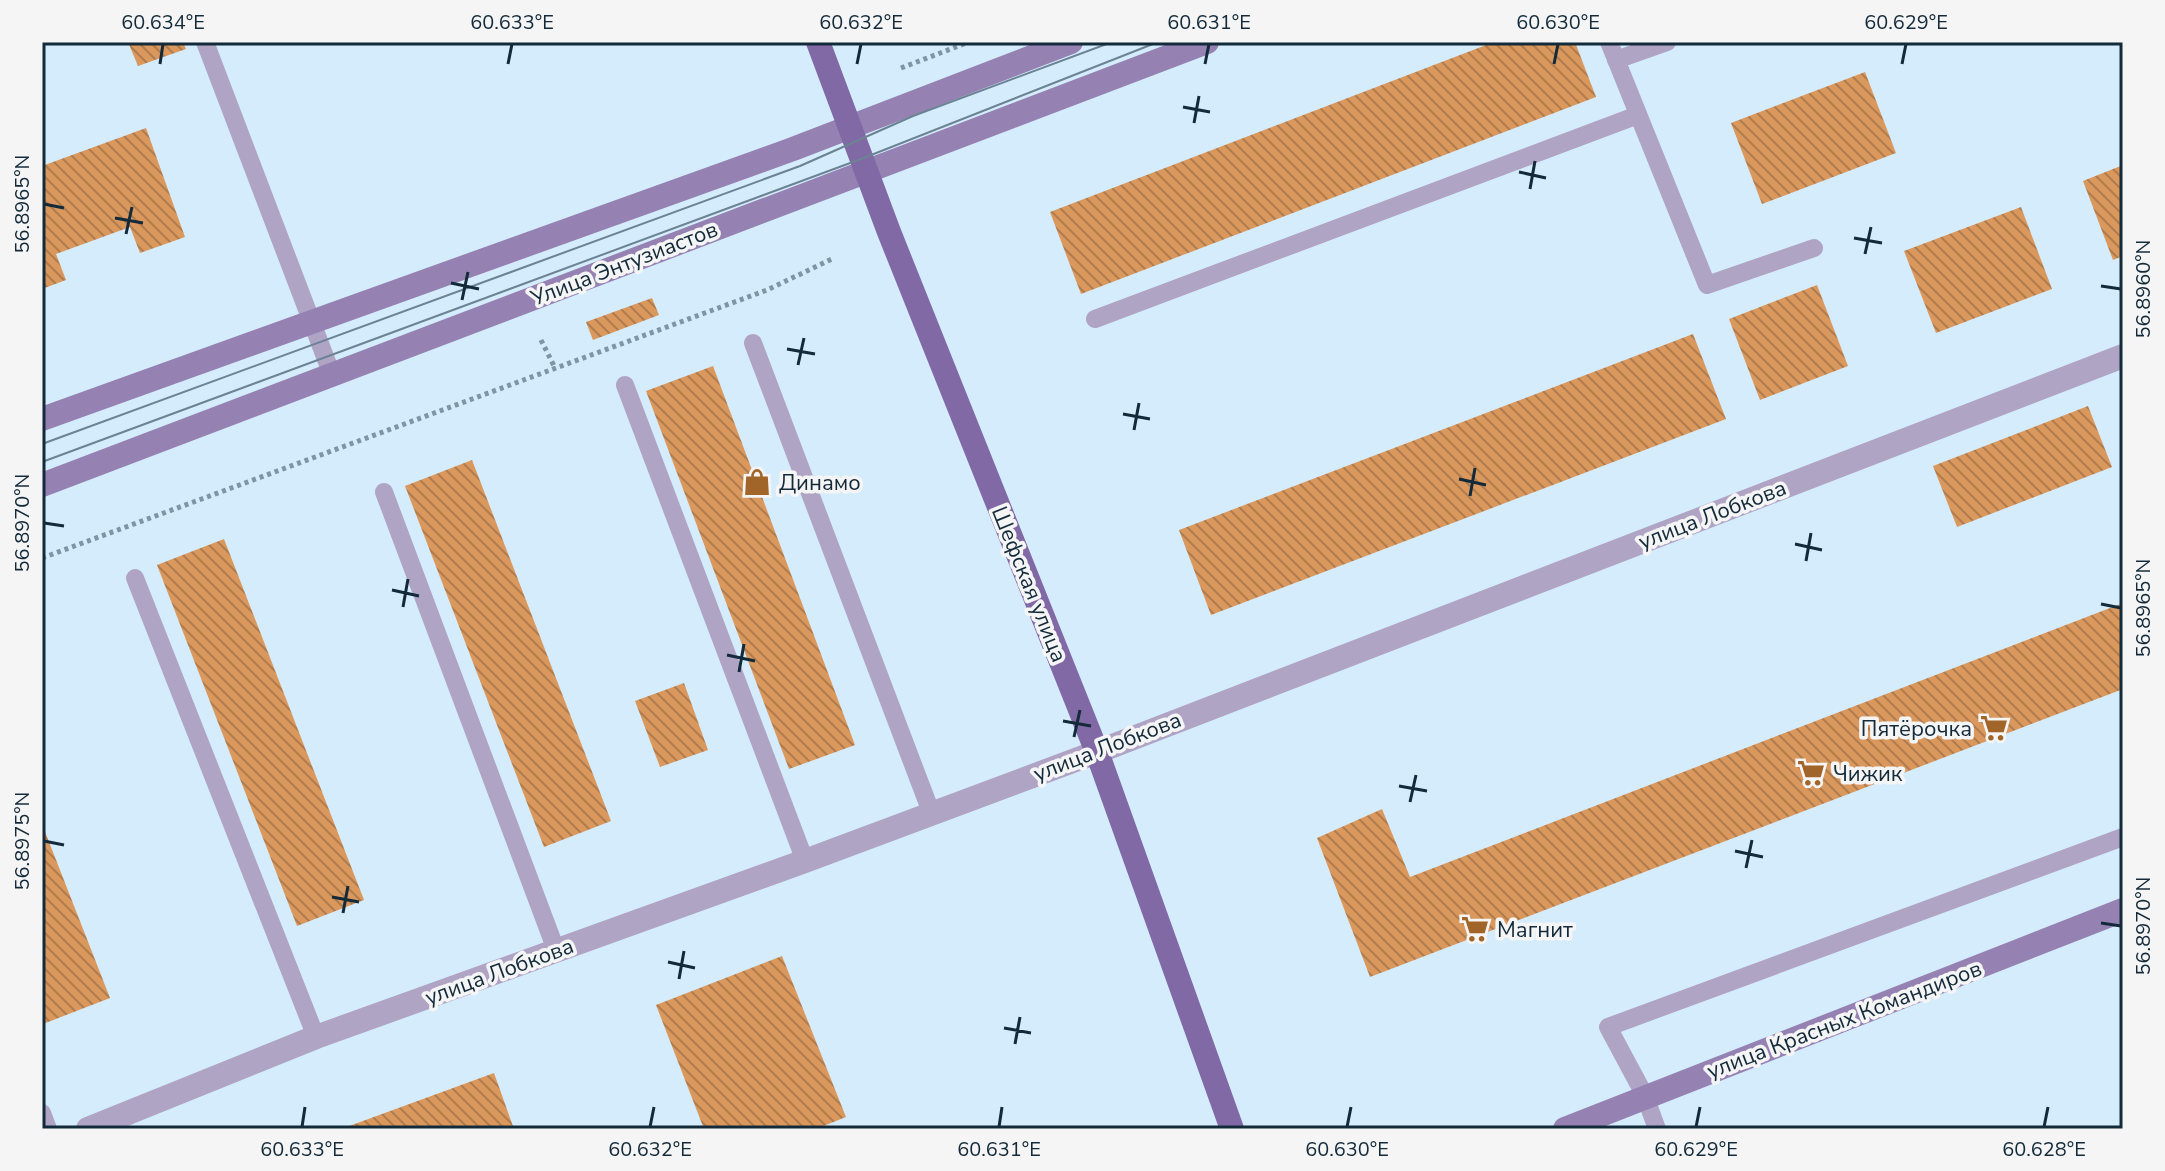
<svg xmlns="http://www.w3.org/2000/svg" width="2165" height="1171" viewBox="0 0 2165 1171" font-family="'Nunito Sans',sans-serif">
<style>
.building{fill:url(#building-back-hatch)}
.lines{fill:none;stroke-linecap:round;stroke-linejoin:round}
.path{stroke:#7e95a6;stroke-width:5;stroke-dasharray:4 4;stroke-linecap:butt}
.lane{stroke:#b0a4c5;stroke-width:18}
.street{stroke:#b0a4c5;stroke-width:24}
.secondary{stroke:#9582b2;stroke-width:24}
.primary{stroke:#8169a5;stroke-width:24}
.tram{stroke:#6c8394;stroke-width:2}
.ticks{fill:none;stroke:#132a3a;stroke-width:3}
.labels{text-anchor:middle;stroke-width:7;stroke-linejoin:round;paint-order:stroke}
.street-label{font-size:22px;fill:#132a3a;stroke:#f5f5f5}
.poi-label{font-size:22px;fill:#132a3a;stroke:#f5f5f5;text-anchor:start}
.neatline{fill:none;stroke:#132a3a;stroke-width:3}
.ticks-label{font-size:20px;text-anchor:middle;fill:#132a3a}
</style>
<defs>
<pattern id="building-back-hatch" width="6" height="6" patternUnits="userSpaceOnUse" patternTransform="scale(2)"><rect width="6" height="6" fill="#da985d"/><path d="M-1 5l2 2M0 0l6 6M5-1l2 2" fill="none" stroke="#b07c4e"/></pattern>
</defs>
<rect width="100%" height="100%" fill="#d5ecfd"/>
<g class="building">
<path d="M128,42H183L186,49L138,66Z"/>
<path d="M1494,42H1575L1596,97L1081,294L1050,212Z"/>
<path d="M1865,72L1896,153L1762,204L1731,123Z"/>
<path d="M146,128L185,237L140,253L130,227L56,254L66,280L42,289V166Z"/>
<path d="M2123,165V256L2113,260L2083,181Z"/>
<path d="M2021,207L2052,289L1936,333L1904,251Z"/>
<path d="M1817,285L1848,366L1760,400L1729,319Z"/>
<path d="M652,298L659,315L593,340L586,322Z"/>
<path d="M1693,334L1726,419L1211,615L1179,530Z"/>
<path d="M713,366L855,745L789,769L646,391Z"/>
<path d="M2088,406L2112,467L1957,527L1933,466Z"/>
<path d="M472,460L611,821L544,847L405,486Z"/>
<path d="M224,539L364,900L297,926L157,565Z"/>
<path d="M2123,603V689L1370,977L1317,838L1382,809L1410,877Z"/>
<path d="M684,683L708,750L660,767L635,701Z"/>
<path d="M42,824L110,998L43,1024L42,1023Z"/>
<path d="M782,956L846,1117L816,1129H704L656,1005Z"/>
<path d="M494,1073L514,1129H341Z"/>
</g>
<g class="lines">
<g class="path">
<path d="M901,68L969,42"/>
<path d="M541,340L555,368"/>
<path d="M42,558L767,290L834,258"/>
</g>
<g class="lane">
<path d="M205,42L332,375"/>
<path d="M1609,42L1707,285L1814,248"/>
<path d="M1616,60L1667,42"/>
<path d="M1095,319L1638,115"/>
<path d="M753,343L931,812"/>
<path d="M625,385L805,861"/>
<path d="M384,492L556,950"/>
<path d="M135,578L316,1037"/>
<path d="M42,1113L48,1129"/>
<path d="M1657,1129L1645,1096L1608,1027L2123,837"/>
</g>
<path class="street" d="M88,1129L316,1037L805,861L1097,752L2123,356"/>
<g class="secondary">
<path d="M42,419L793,149L1071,42"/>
<path d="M42,485L1207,42"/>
<path d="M1565,1129L2123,910"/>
</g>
<path class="primary" d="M818,42L889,232L1097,752L1232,1129"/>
<g class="tram">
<path d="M42,444L800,166L913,116L1112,42"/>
<path d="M42,462L861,159L1158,42"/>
</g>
</g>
<path class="ticks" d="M160,64L163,44M508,64L512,44M857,64L861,44M1205,64L1209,44M1554,64L1558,44M1902,64L1906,44M1183,107L1210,112M1194,123L1199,96M1519,172L1546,178M1530,189L1535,161M44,204L64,208M115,218L143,223M126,234L132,207M1854,238L1882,243M1865,254L1871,227M451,283L479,289M2101,286L2121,289M462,300L468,272M787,349L815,354M798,365L804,338M1123,414L1150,419M1134,430L1139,403M1459,479L1486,485M1470,496L1475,468M44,523L64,526M1795,544L1822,550M1806,561L1811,533M392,590L419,596M2101,604L2121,608M403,607L408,579M727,655L755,661M739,672L744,644M1063,721L1091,726M1074,737L1080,710M1399,786L1427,791M1410,802L1416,775M44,841L64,845M1735,851L1763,857M1746,868L1752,840M332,897L359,902M343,913L348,886M2101,923L2121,926M668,962L695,968M679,979L684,951M1004,1028L1031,1033M1015,1044L1020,1017M302,1127L305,1107M650,1127L654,1107M999,1127L1002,1107M1347,1127L1351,1107M1696,1127L1700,1107M2044,1127L2048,1107"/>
<defs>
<g id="shop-bare" transform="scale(2.16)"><path d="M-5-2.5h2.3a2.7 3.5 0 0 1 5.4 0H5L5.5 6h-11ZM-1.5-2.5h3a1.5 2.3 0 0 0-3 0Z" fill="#a26529" stroke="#f5f5f5" stroke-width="2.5" paint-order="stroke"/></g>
<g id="supermarket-bare" transform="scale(2.16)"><path d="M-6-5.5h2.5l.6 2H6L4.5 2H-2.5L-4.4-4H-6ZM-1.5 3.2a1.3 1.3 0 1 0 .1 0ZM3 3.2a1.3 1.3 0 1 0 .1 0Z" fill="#a26529" stroke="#f5f5f5" stroke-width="2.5" paint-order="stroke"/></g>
</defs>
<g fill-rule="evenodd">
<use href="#shop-bare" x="757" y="482"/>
<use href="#supermarket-bare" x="1994" y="728"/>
<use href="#supermarket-bare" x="1811" y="773"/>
<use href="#supermarket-bare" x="1475" y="929"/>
</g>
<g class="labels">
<g class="street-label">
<text transform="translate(624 263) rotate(-21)" y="8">Улица Энтузиастов</text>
<text transform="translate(1712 514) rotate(-21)" y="8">улица Лобкова</text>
<text transform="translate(1030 584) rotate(68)" y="8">Шефская улица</text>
<text transform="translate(1107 746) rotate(-21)" y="8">улица Лобкова</text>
<text transform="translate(499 971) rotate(-20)" y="8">улица Лобкова</text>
<text transform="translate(1844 1019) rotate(-21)" y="8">улица Красных Командиров</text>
</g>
<g class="poi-label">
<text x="779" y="490">Динамо</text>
<text x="1972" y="736" text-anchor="end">Пятёрочка</text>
<text x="1833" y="781">Чижик</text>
<text x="1497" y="937">Магнит</text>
</g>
</g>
<rect width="2165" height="1171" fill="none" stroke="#f5f5f5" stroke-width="88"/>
<rect x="44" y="44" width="2077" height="1083" class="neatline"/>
<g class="ticks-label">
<text x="163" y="29">60.634°E</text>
<text x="512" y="29">60.633°E</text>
<text x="861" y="29">60.632°E</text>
<text x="1209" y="29">60.631°E</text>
<text x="1558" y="29">60.630°E</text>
<text x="1906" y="29">60.629°E</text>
<text transform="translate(22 204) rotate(-90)" y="7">56.8965°N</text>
<text transform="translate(2143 289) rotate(-90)" y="7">56.8960°N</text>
<text transform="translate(22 523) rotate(-90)" y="7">56.8970°N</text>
<text transform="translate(2143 608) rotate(-90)" y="7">56.8965°N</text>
<text transform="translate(22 841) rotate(-90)" y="7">56.8975°N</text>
<text transform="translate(2143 926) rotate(-90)" y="7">56.8970°N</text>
<text x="302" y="1156">60.633°E</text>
<text x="650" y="1156">60.632°E</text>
<text x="999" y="1156">60.631°E</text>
<text x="1347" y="1156">60.630°E</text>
<text x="1696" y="1156">60.629°E</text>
<text x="2044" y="1156">60.628°E</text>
</g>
</svg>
